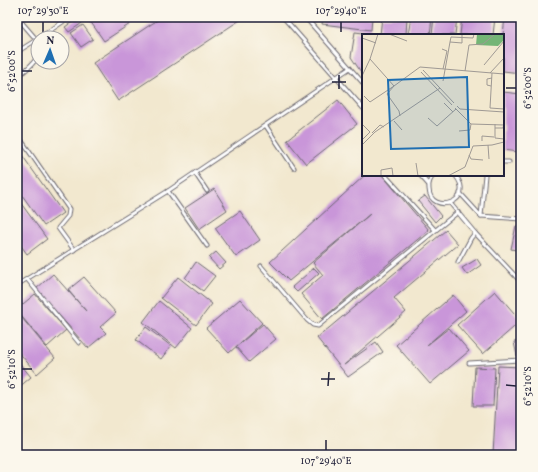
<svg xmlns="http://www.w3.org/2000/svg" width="538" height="472" viewBox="0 0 538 472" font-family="Vollkorn,serif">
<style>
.building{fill:#c996d9}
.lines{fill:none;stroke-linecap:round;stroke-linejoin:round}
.lane-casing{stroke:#6b676f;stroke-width:5}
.lane{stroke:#fff;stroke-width:3}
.ticks{fill:none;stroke:#22223b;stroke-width:1.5}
.inset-road{fill:none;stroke:#9f9994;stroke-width:1}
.view{fill:#1f6fb2;fill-opacity:0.15;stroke:#1f6fb2;stroke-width:2}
.inset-edge{fill:none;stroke:#22223b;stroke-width:2}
.neatline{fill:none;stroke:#22223b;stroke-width:1.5}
.ticks-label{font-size:10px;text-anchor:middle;fill:#22223b}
</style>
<rect width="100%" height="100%" fill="#fbf7ec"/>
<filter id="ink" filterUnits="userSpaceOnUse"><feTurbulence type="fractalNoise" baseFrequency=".025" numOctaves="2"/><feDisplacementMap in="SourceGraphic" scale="8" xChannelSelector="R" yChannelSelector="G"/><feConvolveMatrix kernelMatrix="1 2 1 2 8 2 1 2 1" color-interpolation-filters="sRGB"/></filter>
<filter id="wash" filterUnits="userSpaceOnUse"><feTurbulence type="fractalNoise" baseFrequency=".012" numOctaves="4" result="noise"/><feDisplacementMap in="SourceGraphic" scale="16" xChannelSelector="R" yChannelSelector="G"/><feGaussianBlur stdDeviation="0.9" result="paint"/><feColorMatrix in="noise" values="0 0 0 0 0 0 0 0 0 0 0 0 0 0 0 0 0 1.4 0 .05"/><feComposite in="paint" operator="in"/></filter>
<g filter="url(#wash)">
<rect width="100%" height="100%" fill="#f2e8cf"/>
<g id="blocks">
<g class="building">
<path d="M96,17H125L130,24L104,41L90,21Z"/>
<path d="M162,17H238L240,20L118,101L93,63Z"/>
<path d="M323,17H372L371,30L322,24Z"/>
<path d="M382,17H407L406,35H380Z"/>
<path d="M411,17H432L430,35H408Z"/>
<path d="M434,17H457L455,35H432Z"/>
<path d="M462,17H495L493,35H460Z"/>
<path d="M505,17H521V73L503,71V35Z"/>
<path d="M78,18L82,23L69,32L65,27Z"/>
<path d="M83,25L93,39L81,47L71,33Z"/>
<path d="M355,32L371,34L363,35V75L351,57Z"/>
<path d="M503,92L521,94V137L519,152L503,150Z"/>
<path d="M338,100L357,124L306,164L287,140Z"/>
<path d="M17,148L63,213L44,226L17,188Z"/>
<path d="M365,175H382L429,230L322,319L301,294L323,275L313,263L370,214L289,281L270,262Z"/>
<path d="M214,189L227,210L199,229L185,208Z"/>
<path d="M425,196L441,216L435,222L418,201Z"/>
<path d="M17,198L47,239L27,254L17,240Z"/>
<path d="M240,211L260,240L236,257L215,228Z"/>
<path d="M516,226L521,227V251L511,249Z"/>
<path d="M446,230L458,244L394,298L406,312L344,365L376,342L383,352L348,377L317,338Z"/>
<path d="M216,252L226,263L219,269L209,258Z"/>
<path d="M477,259L481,265L467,275L462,268Z"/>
<path d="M196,262L215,276L203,291L185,278Z"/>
<path d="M314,268L319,273L297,292L292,287Z"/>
<path d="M53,274L86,311L68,290L84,277L116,313L100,327L106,333L88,348L36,289Z"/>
<path d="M178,277L212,304L196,325L161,298Z"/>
<path d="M495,291L521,321L483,354L457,325Z"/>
<path d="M35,294L66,330L47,347L17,311V309Z"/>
<path d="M453,295L466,311L427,345L449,328L469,351L430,384L396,345Z"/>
<path d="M240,299L262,323L229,353L206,328Z"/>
<path d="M159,301L192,328L176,348L143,322Z"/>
<path d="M17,312L55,358L37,374L17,350Z"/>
<path d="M263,324L276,339L249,362L236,347Z"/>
<path d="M146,327L171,346L161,359L136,340Z"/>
<path d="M521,341V355L517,356L514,342Z"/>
<path d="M17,360L31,377L17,389Z"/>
<path d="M498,366L521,367V455H493Z"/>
<path d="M475,367L495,368L493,406H473Z"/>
</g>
</g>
</g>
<g filter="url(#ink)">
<use href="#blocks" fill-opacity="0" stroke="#6b676f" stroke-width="1"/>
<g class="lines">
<g class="lane-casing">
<g id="lane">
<path d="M17,17L36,39"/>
<path d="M283,17L363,108"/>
<path d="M305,17L363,83"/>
<path d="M39,38L70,17"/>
<path d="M17,52L36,40C36,44 38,51 37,56C36,62 23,73 17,76"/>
<path d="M266,126L294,168"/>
<path d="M17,134L69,209L68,216L58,228L74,250"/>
<path d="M503,162H509"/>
<path d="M195,173L207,191"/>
<path d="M385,175L435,230"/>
<path d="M420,175L428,184"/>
<path d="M434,175C430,179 428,183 429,189C430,216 478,202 455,175"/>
<path d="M168,191L207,246"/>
<path d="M460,193L481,216L521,219"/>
<path d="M450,203L475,233L521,282"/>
<path d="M481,216L485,175"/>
<path d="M458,262L471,238L475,233"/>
<path d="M261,266L307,320L313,325L318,326L458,212"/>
<path d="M27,279L79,343"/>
<path d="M17,285L168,191L350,68"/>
<path d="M469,363L521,360"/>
</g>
</g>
<use href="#lane" class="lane"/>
</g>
</g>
<path class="ticks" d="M43,32V22M341,32V22M22,71H32M332,82H346M506,88H516M339,89V75M22,369H32M321,379H335M506,385L516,386M328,386L329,372M326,450V440"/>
<g transform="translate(362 34)">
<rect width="142" height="142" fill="#f2e8cf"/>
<path d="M115,0H142V6L136,12L114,11Z" fill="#74b576"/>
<path class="inset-road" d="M16,0L8,25L32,52L58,33L142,40M27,0L45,7M0,4L14,9M88,8L89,3L111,4L112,0M80,15L85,17L81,35M122,31L142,7M61,36L92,69M103,37L107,11L121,10L133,0M59,38L90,71M128,39L142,24M130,39L128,74L142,75M0,42L8,25M81,47L88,8L100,9V0M32,52L25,60L37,77L38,82M129,52L125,51V45L130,44M2,62L8,68L32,52M82,69L91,78M95,72L98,75L142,78M93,74L109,90L142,91M66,84L75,92L94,75M32,87L40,96M0,90L8,98L0,106M133,90V104L142,105M133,94H141L142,89M97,97L108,96L109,90M10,99L18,91L22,93M120,107V102L132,103M0,111L13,98L78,54M126,111L127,125M107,121L109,125L121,126M54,129L56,142M19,142V136L30,134L31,142M86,142L103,133L111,112L130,111L142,108"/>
<path class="view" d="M105,43L107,113L29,115L26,46Z"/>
<rect width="142" height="142" class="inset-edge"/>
</g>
<rect width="538" height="472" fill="none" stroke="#fbf7ec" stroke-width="44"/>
<g transform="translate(50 50) rotate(2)"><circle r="19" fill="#fbf7ec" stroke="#a4a2a5"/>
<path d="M0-3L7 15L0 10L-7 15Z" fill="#1f6fb2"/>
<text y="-6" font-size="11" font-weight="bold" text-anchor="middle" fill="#22223b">N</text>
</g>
<rect x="22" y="22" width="494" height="428" class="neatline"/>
<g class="ticks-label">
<text x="43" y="14">107°29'30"E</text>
<text x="341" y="14">107°29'40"E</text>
<text transform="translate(11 71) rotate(-90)" y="4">6°52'00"S</text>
<text transform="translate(527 88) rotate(-90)" y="4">6°52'00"S</text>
<text transform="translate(11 369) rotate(-90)" y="4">6°52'10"S</text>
<text transform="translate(527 386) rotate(-90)" y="4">6°52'10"S</text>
<text x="326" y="464">107°29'40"E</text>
</g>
</svg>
